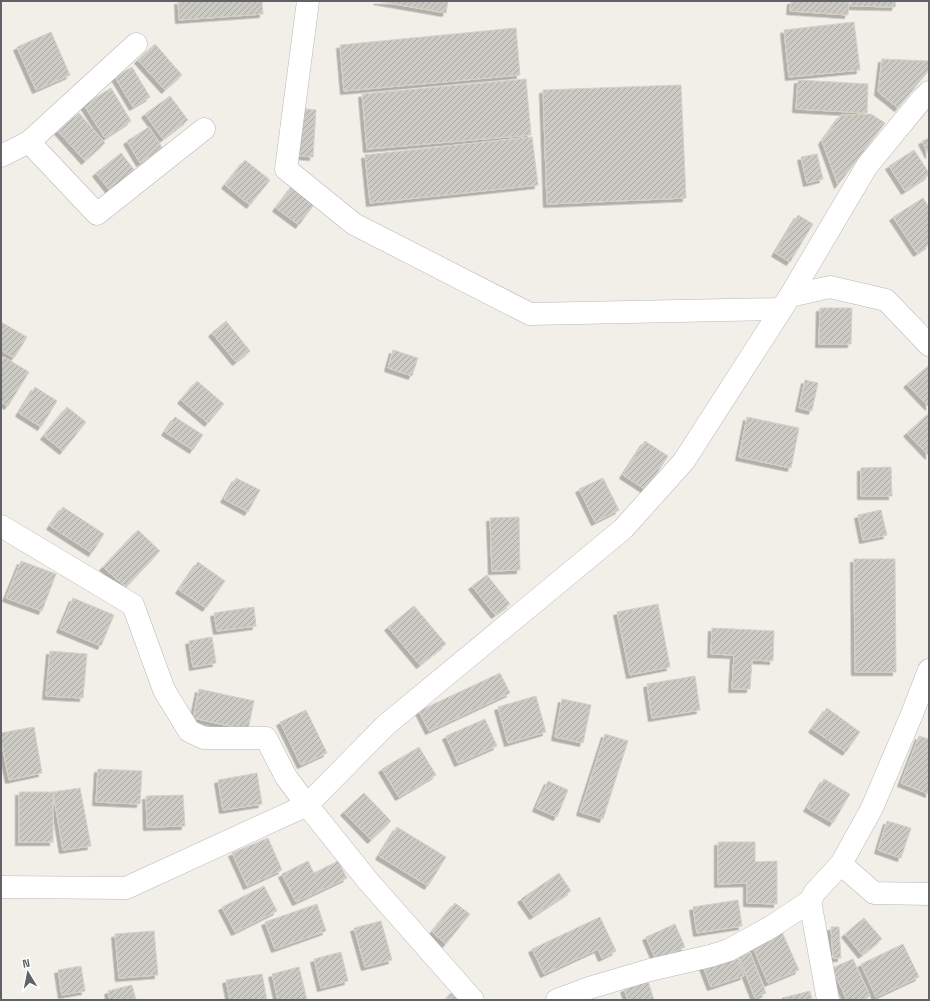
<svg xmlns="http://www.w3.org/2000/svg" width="930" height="1001" viewBox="0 0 930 1001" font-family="'Space Grotesk',sans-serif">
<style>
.building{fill:url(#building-hatch);stroke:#d6d1c6;filter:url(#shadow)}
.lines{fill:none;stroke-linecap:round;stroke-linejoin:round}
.street-casing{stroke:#b5b8bc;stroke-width:23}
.secondary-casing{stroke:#b6babf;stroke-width:23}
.street{stroke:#fff;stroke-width:22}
.secondary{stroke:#fff;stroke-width:22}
</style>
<defs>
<pattern id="building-hatch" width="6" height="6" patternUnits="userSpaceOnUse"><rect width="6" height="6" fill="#cccac5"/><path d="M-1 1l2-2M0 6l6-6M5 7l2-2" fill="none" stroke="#a9a8a4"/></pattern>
<filter id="shadow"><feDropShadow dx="-3.5" dy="3.5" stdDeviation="0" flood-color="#0004"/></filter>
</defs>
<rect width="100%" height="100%" fill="#f1efe8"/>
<g class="building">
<path d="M178,1H262L263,14L179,20Z"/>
<path d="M377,1H448L446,13Z"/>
<path d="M791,1H849L848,15L790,11Z"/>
<path d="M851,1H896L895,7L851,6Z"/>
<path d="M854,22L860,70L789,77L784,30Z"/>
<path d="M516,28L520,75L344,91L340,45Z"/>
<path d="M51,32L70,75L36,90L17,47Z"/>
<path d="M155,44L182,75L165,90L138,60Z"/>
<path d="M882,59L929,61V70L898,108L878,92Z"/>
<path d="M132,67L150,97L133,107L115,77Z"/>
<path d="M526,79L531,135L367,149L362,94Z"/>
<path d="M798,80L868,84L867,113L796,109Z"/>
<path d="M681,85L686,198L547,204L543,90Z"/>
<path d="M111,88L131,121L105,138L84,105Z"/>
<path d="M170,96L188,120L163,139L145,114Z"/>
<path d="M297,108L316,110L313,157L293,155Z"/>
<path d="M79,113L105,143L85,161L58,131Z"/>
<path d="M871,114L885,123L838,185L822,141L841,115Z"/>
<path d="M149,127L163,149L140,163L127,141Z"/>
<path d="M532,137L538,185L370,203L365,155Z"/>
<path d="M929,138V155L922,141Z"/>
<path d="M914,150L929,173V175L905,191L889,166Z"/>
<path d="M121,153L136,172L111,192L96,173Z"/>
<path d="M817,154L823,179L807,183L801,157Z"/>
<path d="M245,160L270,180L250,205L225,185Z"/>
<path d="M295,183L318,199L299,225L276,208Z"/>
<path d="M923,198L929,207V245L917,253L893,217Z"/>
<path d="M798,215L813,224L790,262L775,253Z"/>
<path d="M820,308H852L851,344H819Z"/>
<path d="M226,321L250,351L236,362L212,333Z"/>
<path d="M1,322L27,337L14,358L1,350Z"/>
<path d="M393,350L418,358L412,376L388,368Z"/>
<path d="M4,357L29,372L8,406L1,402V362Z"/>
<path d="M928,366L929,367V407L907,384Z"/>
<path d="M805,380L818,383L812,411L799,408Z"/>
<path d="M197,381L224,404L208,423L181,400Z"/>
<path d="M35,387L57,401L41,427L19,413Z"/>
<path d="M67,407L86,422L63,451L44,436Z"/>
<path d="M929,413V456L907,433Z"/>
<path d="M175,417L203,435L193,450L165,432Z"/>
<path d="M747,417L799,428L791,468L739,457Z"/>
<path d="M645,441L668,456L646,490L623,475Z"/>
<path d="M891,467L892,496H861V468Z"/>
<path d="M236,478L260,490L248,512L224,499Z"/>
<path d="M603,478L619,510L595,522L579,489Z"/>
<path d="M63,507L104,534L92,553L50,526Z"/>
<path d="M881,510L887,535L863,540L858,515Z"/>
<path d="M519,517L520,570L492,571L490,518Z"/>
<path d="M138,530L160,551L126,587L103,567Z"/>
<path d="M854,559H895L896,672H855Z"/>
<path d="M21,561L56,574L42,611L6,598Z"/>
<path d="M198,562L225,581L206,608L179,590Z"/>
<path d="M487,575L510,604L495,615L472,586Z"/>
<path d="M73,598L114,615L101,646L60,629Z"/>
<path d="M658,604L670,667L630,675L617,612Z"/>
<path d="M414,606L446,644L420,665L388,627Z"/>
<path d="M254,607L256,626L217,631L214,613Z"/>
<path d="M712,628L774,631L773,661L752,660L750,689H732L734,655L711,654Z"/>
<path d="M212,637L216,663L193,667L189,641Z"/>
<path d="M50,651L87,654L83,698L46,696Z"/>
<path d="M500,673L510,693L429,731L419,711Z"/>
<path d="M695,676L700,710L652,718L647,684Z"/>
<path d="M199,689L254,701L248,730L193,718Z"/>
<path d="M536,696L546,732L508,743L498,707Z"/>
<path d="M562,699L591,705L583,743L555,737Z"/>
<path d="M827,708L860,732L846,752L812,729Z"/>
<path d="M306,710L327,753L301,765L280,722Z"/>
<path d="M485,719L497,746L458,763L446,736Z"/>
<path d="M34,727L42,773L9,780L1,740V733Z"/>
<path d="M605,734L628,741L603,819L580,812Z"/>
<path d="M919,736L929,739V794L901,783Z"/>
<path d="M419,747L436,775L399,797L382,769Z"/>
<path d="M98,769L142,771L140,804L96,802Z"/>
<path d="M257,773L262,804L223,810L218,780Z"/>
<path d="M824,779L850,794L833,823L807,808Z"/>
<path d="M548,781L568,790L557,817L536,808Z"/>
<path d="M80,788L91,846L63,850L53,792Z"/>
<rect x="19" y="792" width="34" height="50"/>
<path d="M364,793L391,821L371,840L344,812Z"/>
<path d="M183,795L185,826L147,827L146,796Z"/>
<path d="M887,821L911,828L901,858L878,850Z"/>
<path d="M397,827L446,857L428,886L379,856Z"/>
<path d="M268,838L282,870L247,886L232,853Z"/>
<path d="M718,842H755V862L777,861V904L747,903V883L718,884Z"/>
<path d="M308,861L314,873L338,861L347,878L296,902L282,874Z"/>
<path d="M559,873L571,891L533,916L521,899Z"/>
<path d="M264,886L277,911L235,932L222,907Z"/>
<path d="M738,900L742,926L697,933L693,907Z"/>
<path d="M455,903L470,914L446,944L432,932Z"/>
<path d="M317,904L326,931L275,949L265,922Z"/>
<path d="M600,917L616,951L602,958L598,949L544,974L532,949Z"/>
<path d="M864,918L882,939L862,955L845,934Z"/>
<path d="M381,921L392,960L365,967L354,928Z"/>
<path d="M675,924L685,947L656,960L646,937Z"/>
<path d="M831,927H839L841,958H833Z"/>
<path d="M154,931L158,975L119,978L115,934Z"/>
<path d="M782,932L799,970L768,983L752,945Z"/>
<path d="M903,944L919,977L876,997L861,964Z"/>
<path d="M341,952L348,981L321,988L314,959Z"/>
<path d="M750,952L766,993L755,998L739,957Z"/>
<path d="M736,954L744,976L711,987L703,966Z"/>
<path d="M853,959L870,996L862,1000H847L832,968Z"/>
<path d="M81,966L85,991L62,995L58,970Z"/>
<path d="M299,967L307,1000H278L272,974Z"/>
<path d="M262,974L267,1000H230L226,980Z"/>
<path d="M648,981L654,1000H628L624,989Z"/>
<path d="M132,985L136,1000H110L108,991Z"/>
<path d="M454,990L468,1000H446Z"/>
<path d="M810,991L812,1000H782V998Z"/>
</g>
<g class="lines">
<g class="street-casing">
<g id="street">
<path d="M308,1L286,169L354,224L530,314L781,309"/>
<path d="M29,142L97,214L204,129"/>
<path d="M1,156L29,142L136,44"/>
<path d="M790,296L867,166L922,99L929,92"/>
<path d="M1,526L133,605L164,690L189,731L204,738H266L286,777L307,805L368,881L473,1000"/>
<path d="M841,864L874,893L929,894"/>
<path d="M1,887L126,888L307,805L386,725L623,529L684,461L790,296L830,287L886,300L929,345"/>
<path d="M810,901L828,1000"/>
</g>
</g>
<g class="secondary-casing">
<path id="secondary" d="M557,1000L589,988L650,970L710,956L729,950L771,927L810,901L815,892L841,864L872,808L912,714L929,670"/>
</g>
<use href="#street" class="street"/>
<use href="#secondary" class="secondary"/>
</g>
<rect width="930" height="1001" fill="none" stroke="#5f6368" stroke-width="4"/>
<g transform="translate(28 973) rotate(350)" stroke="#ffffff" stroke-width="3" paint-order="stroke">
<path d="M0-3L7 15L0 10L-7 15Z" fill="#5f6368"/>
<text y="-6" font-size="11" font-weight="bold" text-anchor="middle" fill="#5f6368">N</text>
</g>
</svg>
